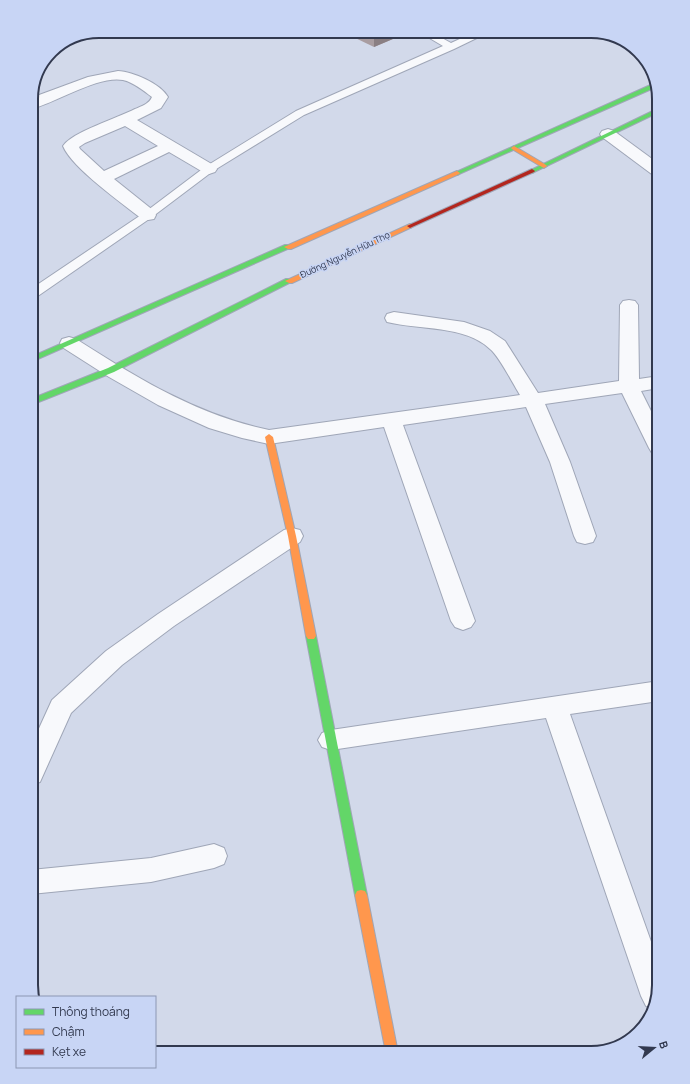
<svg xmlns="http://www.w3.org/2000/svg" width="690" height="1084" viewBox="0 0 690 1084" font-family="Manrope,sans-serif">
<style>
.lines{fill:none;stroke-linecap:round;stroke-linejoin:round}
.lane-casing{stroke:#9fa6b7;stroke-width:2}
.street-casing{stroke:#9fa6b7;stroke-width:2}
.fast-casing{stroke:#9fa6b7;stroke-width:2}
.slow-casing{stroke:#9fa6b7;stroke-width:2}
.jam-casing{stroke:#9fa6b7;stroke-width:2}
.lane{fill:#f8f9fc;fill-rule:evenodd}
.street{fill:#f8f9fc;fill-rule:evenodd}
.fast{fill:#63d668;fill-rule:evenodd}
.slow{fill:#ff974d;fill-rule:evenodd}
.jam{fill:#b3261e;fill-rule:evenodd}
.wall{fill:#a99da1}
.shaded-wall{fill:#8a7f83}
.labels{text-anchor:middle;stroke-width:3;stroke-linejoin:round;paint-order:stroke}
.far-street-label{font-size:9px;fill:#32394f;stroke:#c8d5f5}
.rim{fill:none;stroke:#32394f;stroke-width:2}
</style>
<rect width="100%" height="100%" fill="#d2d9ea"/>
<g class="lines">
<g class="lane-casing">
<path id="lane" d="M475,32H489L454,49L304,115L213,171L152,217L35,298L31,299V289L144,213L205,167L296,111L443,46L421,33H433L451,43Z"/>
</g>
<g class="street-casing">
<g id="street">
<path d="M118,71C133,72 160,83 168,97L161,108L137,120L215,166L217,169L215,172L209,174L203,172L169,152L114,179L154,211L156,215L154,219L148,220L142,219C122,203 72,168 63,146C72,132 118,118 135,109C142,106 149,104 152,97C144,91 133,82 123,80C99,75 55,103 31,109V98L88,77ZM125,126L158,146L104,171L80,149L79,147L85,143Z"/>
<path d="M608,129L614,131L659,164V177L653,175L602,137L600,134L602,131Z"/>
<path d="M629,300L635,301L638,305L639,379L659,376V388L641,391L659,427V455L652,453L649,448L622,393L545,404L570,462L596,536L593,542L585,544L577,542L574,536L550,462L526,407L403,425L475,621L471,627L463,630L455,627L451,621L384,427L269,444L242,438L209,428L158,405L109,377L62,347L60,343L62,339L69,337L76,339C137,378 197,415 269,430L520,395C513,384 499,356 490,349C465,325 419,330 387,322L385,318L387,314L394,312L464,322L490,331L505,341L538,393L619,381L620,305L623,301Z"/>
<path d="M292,528L300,530L303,536L300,542L174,626L122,665L71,713L40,782L31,785V746L52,700L106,651L158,614L284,530Z"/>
<path d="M659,681V701L570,714L659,964V985L652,1008L646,1006L641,996L546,718L331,750L322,747L318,740L322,733L331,730Z"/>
<path d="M214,844L224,848L227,856L224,864L214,868L151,882L31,894V870L151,858Z"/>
</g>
</g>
<g class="fast-casing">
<g id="fast">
<path d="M655,83L656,87L459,174L457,175L454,173Z"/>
<path d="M659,108V112L534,172L532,173L529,171Z"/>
<path d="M285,245H288L292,247L31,362V357Z"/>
<path d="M286,279H289L293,281L114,372L31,405V399L108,368Z"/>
<path d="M311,632L314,633L316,636L367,895L365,899L361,900L357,899L355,895L306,636L308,633Z"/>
</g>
</g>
<g class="slow-casing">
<g id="slow">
<path d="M514,146L546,165L547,166L544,168L542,167L512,149L511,148Z"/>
<path d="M457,171L460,173L459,174L291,249H288L284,247Z"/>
<path d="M410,224L413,226L412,227L292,283H289L285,281Z"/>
<path d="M269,434L273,437L296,536L316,636L314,639H308L306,636L288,536L265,437Z"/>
<path d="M361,890L365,891L367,895L398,1053H386L355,895L357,891Z"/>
</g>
</g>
<g class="jam-casing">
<path id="jam" d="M532,169L535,171L534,172L412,227L410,228L407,226Z"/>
</g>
<use href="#lane" class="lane"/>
<use href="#street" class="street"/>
<use href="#fast" class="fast"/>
<use href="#slow" class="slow"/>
<use href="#jam" class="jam"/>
</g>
<path class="wall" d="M407,33L374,47L347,34Z"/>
<path class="shaded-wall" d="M374,33H407L374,47Z"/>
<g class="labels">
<g class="far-street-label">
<text transform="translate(345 255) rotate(-25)" y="3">Đường Nguyễn Hữu Thọ</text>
</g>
</g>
<path d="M0 0H690V1084H0ZM99 38H591A61 61 0 0 1 652 99V985A61 61 0 0 1 591 1046H99A61 61 0 0 1 38 985V99A61 61 0 0 1 99 38Z" fill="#c8d5f5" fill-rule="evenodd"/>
<path class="rim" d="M99 38H591A61 61 0 0 1 652 99V985A61 61 0 0 1 591 1046H99A61 61 0 0 1 38 985V99A61 61 0 0 1 99 38Z"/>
<rect x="16" y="996" width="140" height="72" fill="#c8d5f5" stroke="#8c97b3"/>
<rect x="24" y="1009" width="20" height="6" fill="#63d668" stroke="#8c97b3"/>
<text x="52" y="1016" font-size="12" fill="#32394f">Thông thoáng</text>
<rect x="24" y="1029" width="20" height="6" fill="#ff974d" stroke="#8c97b3"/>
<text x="52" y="1036" font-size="12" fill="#32394f">Chậm</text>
<rect x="24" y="1049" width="20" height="6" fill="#b3261e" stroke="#8c97b3"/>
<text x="52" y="1056" font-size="12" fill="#32394f">Kẹt xe</text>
<g transform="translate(654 1048) rotate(72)" stroke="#c8d5f5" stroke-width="3" paint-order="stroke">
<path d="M0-3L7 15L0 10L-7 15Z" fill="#32394f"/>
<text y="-6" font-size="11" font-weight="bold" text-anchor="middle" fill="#32394f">B</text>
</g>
</svg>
